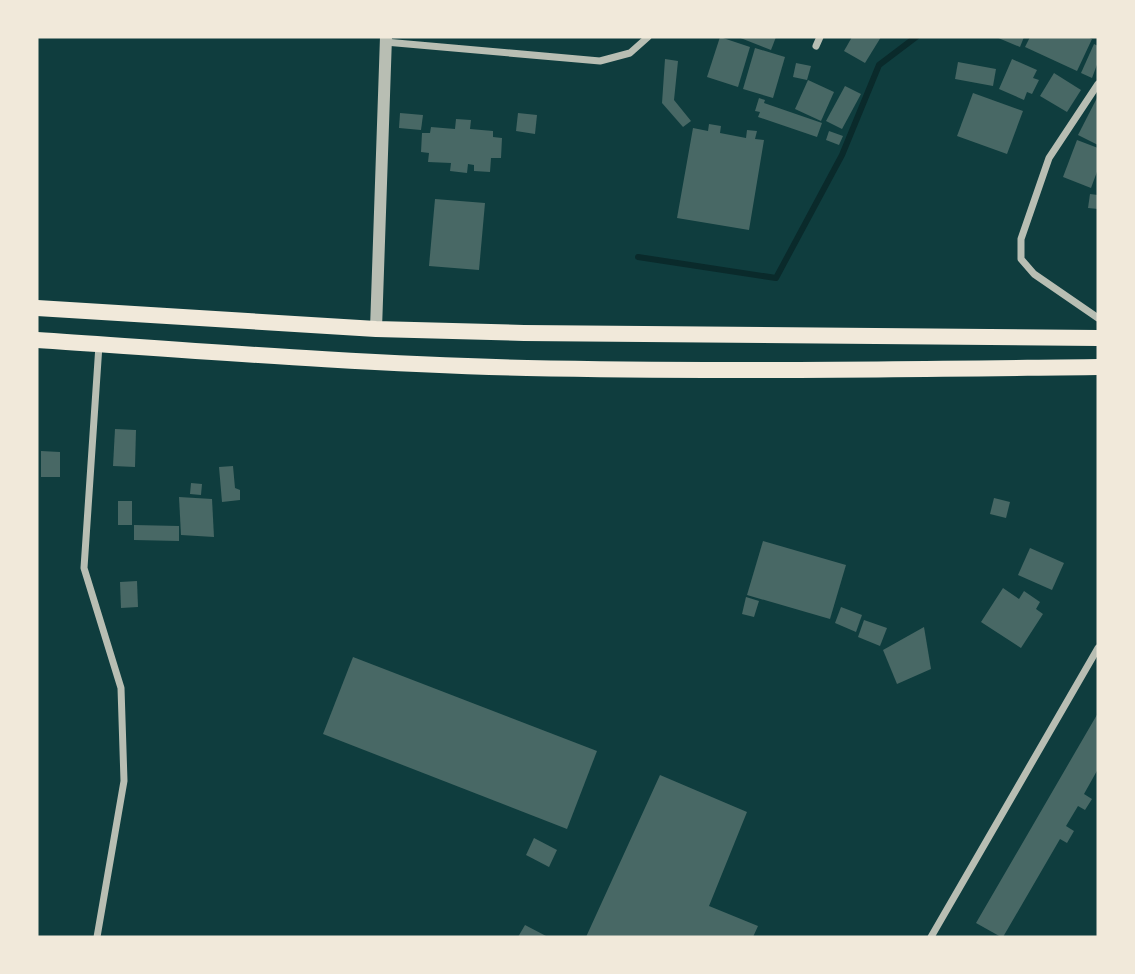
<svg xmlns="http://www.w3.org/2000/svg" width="1135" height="974" viewBox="0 0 1135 974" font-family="Helvetica,sans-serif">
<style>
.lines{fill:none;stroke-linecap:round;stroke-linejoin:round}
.stream{stroke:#0a2a2b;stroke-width:6}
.building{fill:#486865}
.minor{stroke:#b8beb3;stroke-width:7}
.tertiary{stroke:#b8beb3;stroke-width:12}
.trunk{stroke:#f1e9da;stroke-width:16}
</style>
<rect width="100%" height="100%" fill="#0f3d3e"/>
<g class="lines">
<path class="stream" d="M638,257L776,278L842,155L879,65L916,37"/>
</g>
<g class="building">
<path d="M720,37L750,47L738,87L707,77Z"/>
<path d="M738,37H776L771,50Z"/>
<path d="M852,37H881L865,63L844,51Z"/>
<path d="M996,37H1024L1020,47Z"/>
<path d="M1030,37H1087L1092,39L1077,71L1025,47Z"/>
<path d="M1094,44L1098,46V62L1092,78L1081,73Z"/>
<path d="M755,48L785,57L773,98L743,89Z"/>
<path d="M665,59L678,61L674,100L691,121L683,127L662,103Z"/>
<path d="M1012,59L1037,70L1033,78L1039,80L1032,94L1027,92L1024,100L999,89Z"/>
<path d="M958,62L996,69L993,86L955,79Z"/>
<path d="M796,63L811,66L807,80L793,77Z"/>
<path d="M1054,73L1081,90L1067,112L1040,96Z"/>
<path d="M808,80L834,92L821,121L795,109Z"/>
<path d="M845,86L861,94L842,129L826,121Z"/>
<path d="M973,93L1023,111L1007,154L957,136Z"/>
<path d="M1098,96V145L1078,135Z"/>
<path d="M759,98L765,100L764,103L822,123L817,137L758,117L760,112L755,111Z"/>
<path d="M400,113L423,115L421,130L399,128Z"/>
<path d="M518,113L537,115L535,134L516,131Z"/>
<path d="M456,119L471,120L470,129L493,131V137L502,138L501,158H491L490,172L474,171V165L468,164L467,173L450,171L451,163L428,162L429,153L421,152L422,133H430L431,127L455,129Z"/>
<path d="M709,124L721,126L720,133L746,138L747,130L757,131L755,139L764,140L749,230L677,218L693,128L708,131Z"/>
<path d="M829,131L843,136L839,145L826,140Z"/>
<path d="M1077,140L1098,148V169L1091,188L1063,177Z"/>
<path d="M1090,194L1098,195V209L1088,208Z"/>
<path d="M435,199L485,203L479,270L429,266Z"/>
<path d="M115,429L136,430L135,467L113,466Z"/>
<path d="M41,451L60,452V477H41Z"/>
<path d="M233,466L235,488L240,490V500L222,502L219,467Z"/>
<path d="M191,483L202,484L201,495L190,494Z"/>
<path d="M179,497L212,499L214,537L181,535Z"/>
<path d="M994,498L1010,502L1006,518L990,514Z"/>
<rect x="118" y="501" width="14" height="24"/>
<path d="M134,525L179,526V541L134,540Z"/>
<path d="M763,541L846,565L830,619L747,595Z"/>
<path d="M1030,548L1064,563L1052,590L1018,575Z"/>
<path d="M137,581L138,607L121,608L120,582Z"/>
<path d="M1003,588L1019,599L1024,591L1040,602L1036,609L1043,614L1021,648L981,622Z"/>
<path d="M746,597L759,601L754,617L742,614Z"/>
<path d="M841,607L862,615L856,632L835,623Z"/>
<path d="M864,620L887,628L880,646L858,637Z"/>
<path d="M924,627L931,669L897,684L883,650Z"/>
<path d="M353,657L597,751L567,829L323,734Z"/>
<path d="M1098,713V769L1084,794L1092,799L1085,810L1078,806L1066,826L1074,831L1067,843L1060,839L1003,937H1001L976,923Z"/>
<path d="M660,775L747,812L709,906L758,926L753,937H586Z"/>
<path d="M534,838L557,850L549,867L526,855Z"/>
<path d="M525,925L548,937H518Z"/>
</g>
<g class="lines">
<g class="minor">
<path d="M385,42L600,61L630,53L648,37"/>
<path d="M816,46L820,37"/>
<path d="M1098,84L1049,158L1021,239V259L1034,274L1098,318"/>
<path d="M97,937L124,781L121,688L84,568L99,345"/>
<path d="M931,937L1098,648"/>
</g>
<path class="tertiary" d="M376,329L386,37"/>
<g class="trunk">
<path d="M37,308L376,329L524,333L1098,338"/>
<path d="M37,340C200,351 364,364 527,368C717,372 908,369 1098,367"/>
</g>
</g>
<rect width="1135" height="974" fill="none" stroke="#f1e9da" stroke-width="77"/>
</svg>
